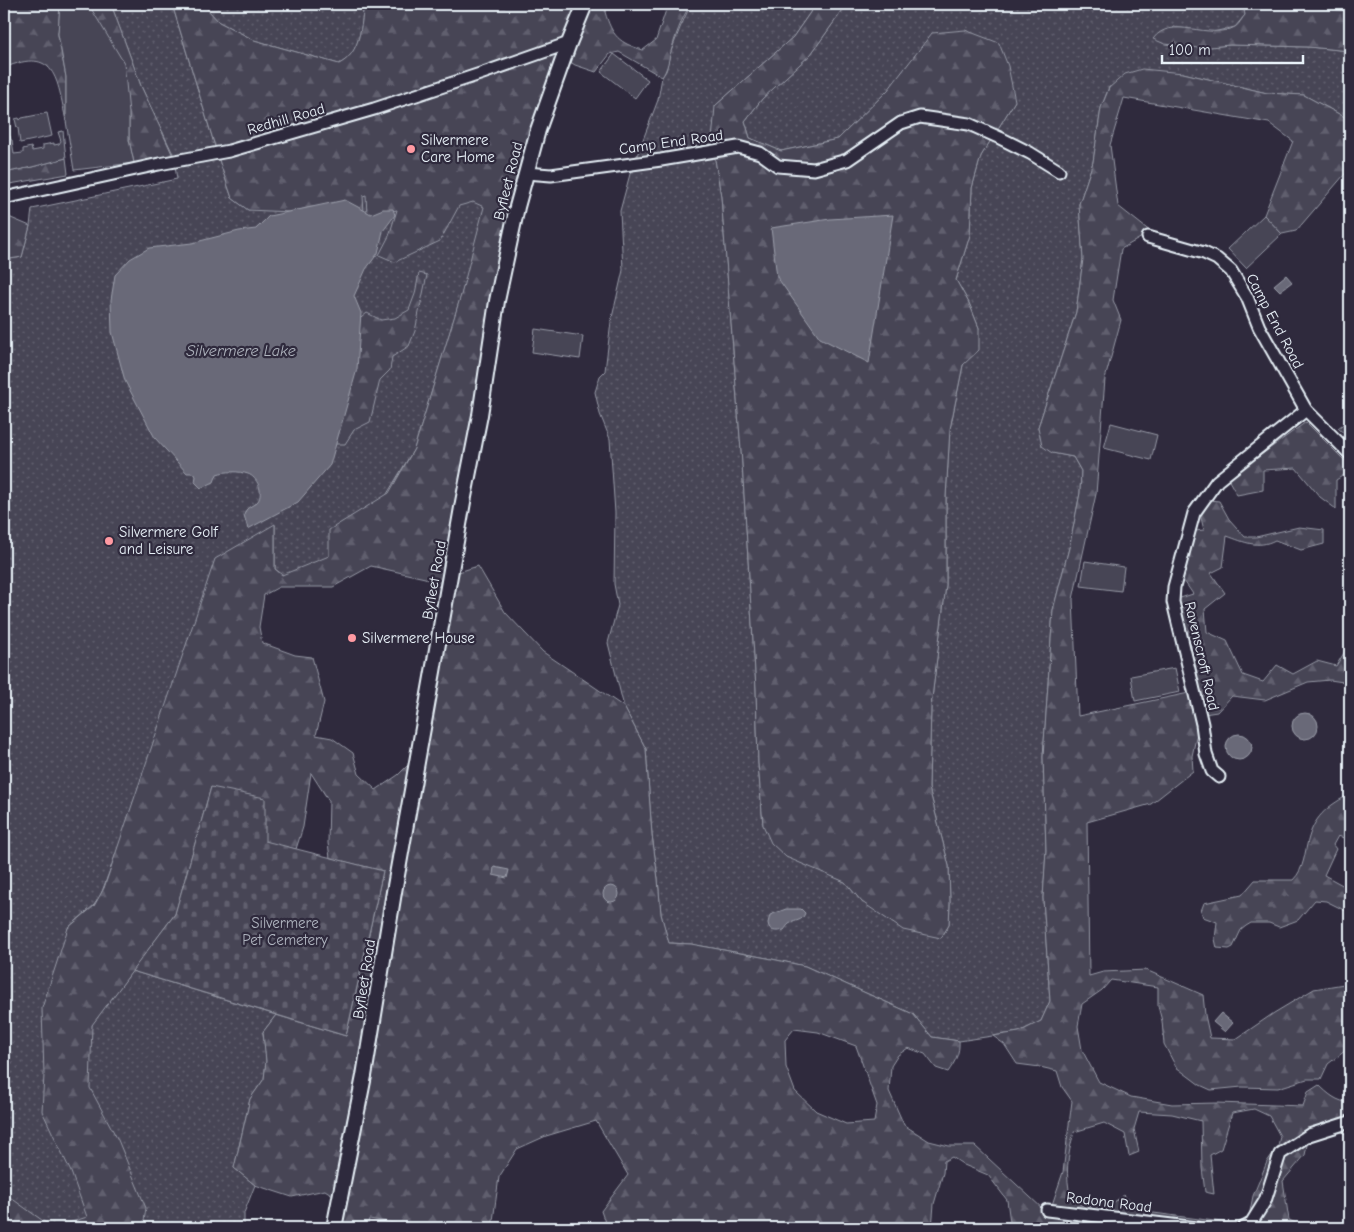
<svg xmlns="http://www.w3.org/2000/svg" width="1354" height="1232" viewBox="0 0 1354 1232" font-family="'Comic Neue',sans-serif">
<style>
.grass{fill:url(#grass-dots);stroke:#979aa6}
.forest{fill:url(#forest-firs);stroke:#979aa6;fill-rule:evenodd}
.cemetery{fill:url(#cemetery-stones);stroke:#979aa6}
.garden{fill:#464455;stroke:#979aa6}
.water{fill:#696978;stroke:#9c9fab}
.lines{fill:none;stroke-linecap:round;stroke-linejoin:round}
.minor-casing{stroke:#e8f1f8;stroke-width:15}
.major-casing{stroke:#e8f1f8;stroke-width:18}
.minor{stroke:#2f2a3d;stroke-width:11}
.major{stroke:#2f2a3d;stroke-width:14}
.poi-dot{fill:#ff9aa2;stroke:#2f2a3d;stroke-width:2}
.labels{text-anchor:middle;stroke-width:4.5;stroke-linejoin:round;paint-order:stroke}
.street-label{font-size:15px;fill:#e8f1f8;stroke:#2f2a3d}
.poi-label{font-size:15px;fill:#e8f1f8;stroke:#2f2a3d;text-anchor:start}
.park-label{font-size:15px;fill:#afb4bf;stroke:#2f2a3d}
.water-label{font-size:16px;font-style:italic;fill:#afb4be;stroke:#2f2a3d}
</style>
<defs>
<pattern id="grass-dots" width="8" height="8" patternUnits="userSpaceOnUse" patternTransform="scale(1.25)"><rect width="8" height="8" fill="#464455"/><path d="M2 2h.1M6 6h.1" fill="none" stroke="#615f6e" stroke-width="1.8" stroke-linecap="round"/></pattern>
<pattern id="forest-firs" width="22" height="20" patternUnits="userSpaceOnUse" patternTransform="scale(1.25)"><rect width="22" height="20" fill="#464455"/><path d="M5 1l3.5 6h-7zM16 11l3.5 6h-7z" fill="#615f6e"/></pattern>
<pattern id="cemetery-stones" width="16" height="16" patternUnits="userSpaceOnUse" patternTransform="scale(1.25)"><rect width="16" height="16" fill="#464455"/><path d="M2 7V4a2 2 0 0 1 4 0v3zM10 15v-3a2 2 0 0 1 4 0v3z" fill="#615f6e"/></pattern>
</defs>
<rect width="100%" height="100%" fill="#2f2a3d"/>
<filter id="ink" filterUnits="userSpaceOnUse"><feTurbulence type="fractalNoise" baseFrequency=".02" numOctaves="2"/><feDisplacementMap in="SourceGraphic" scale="10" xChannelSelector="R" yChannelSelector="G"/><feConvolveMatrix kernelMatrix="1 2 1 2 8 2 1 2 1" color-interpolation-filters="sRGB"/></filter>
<g filter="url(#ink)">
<g class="grass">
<path d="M111,4H172L220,163L232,198L248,210L383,192L491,198L414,449L360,539L319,573L286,577L275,569V525L131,813L100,897L94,905L68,928L99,1228H4V260L22,257L30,226L32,209L177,179L173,154L141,86Z"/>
<path d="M207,4H364C361,26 361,53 339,64L254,40L219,22L207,9Z"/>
<path d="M691,4H816L793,37L716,105L712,141L721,196L742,463L756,688L758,763L763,825L819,870L845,882L862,902L941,938L949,925L950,903L949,866L929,788L931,706L946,585V497L950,429L963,365L979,328L969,303L956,280L970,235L972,188L981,156L1015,101L888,90L838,139L781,151L750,138L745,121L762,99L811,54L847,4H1243L1245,15L1235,27L1213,32L1173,27L1199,48L1230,45L1308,47L1350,51V120L1304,95L1267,93L1183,73L1109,87L1101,108L1093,162L1079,204L1083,259L1076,312L1038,427L1053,453L1073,457L1081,471L1080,493L1070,544L1053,610L1043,757L1046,850L1043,898L1050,1001L1041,1021L1019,1032L959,1041L932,1037L913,1014L805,966L767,958L691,944L668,943L661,914L658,879L652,835L646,749L624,707L608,643L618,605L614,584L615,513L610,439L600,414L595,392L600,376L605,371L611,322L623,270L620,211L630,174L658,100L662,77L666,71L670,54L680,28Z"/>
<path d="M1280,4H1350V11Z"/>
<path d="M132,971L276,1015L263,1032L266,1061L264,1079L250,1099L234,1168L255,1185L244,1213V1228H141L85,1090L92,1024Z"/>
</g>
<g class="forest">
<path d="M4,4H60L58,35L66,77V121C57,79 56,46 4,68Z"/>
<path d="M94,4H111L141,86L174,158L134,163L129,140V113L91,10Z"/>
<path d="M172,4H207V9L219,22L254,40L339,64C361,53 361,26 364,4H610L605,12C612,36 619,43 643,50L656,40L668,4H691C682,16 674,40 670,55C668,63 667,70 662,77L619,52L610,54L596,72L575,65L564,58L517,207L452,574L478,566L505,612L543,652L624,707L646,749L652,835L658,879L661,914L669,943L691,944L767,958L805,966L913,1014L932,1037L959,1041C960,1053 955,1062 948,1072L936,1068L925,1054L908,1048L898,1055L891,1066L889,1091L904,1125L929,1141L949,1146H975L1043,1209L1052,1205L1063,1172L1072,1101L1062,1087L1057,1071L1040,1067L1017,1064L1004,1044L993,1036L1019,1032L1041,1021L1050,1001L1043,898L1046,850L1043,757L1053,610L1070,544L1080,493L1081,471L1073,457L1052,453L1042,446L1038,427L1076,312L1083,259L1079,204L1093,162L1101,108L1109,88L1125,74L1142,69L1183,73L1267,93L1304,95L1350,120V168L1296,231L1282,234L1264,215L1293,141L1269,123L1124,98L1110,145L1118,206L1151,232L1121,249L1113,300L1121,320L1105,379L1096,494L1073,599L1078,716L1189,693L1197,733L1192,756L1193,771L1151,804L1087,822L1089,976L1103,972L1146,970L1203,995L1205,1015L1210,1038L1236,1039L1274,1013L1314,989L1350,983V1047L1328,1064L1321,1079H1307L1278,1088L1242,1087L1211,1090L1200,1085L1176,1067L1164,1044L1162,1021L1158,1006V987L1111,980L1102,990L1082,1004L1078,1026L1082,1050L1099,1082L1131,1097L1172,1104L1217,1103L1303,1106L1308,1092L1319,1085C1327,1093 1338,1103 1350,1102V1144L1349,1136L1334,1128L1309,1135L1305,1155L1283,1181L1289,1220L1307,1228H1008L1010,1222L1007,1200L988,1175L964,1165L952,1157L944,1161L943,1173L934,1204L932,1228H607L601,1211L628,1175L596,1121L546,1136L517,1149L499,1177L492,1228H426L369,1219L367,1228H336L339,1199L325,1190L292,1197L255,1185L234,1168L250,1099L264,1079L266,1061L263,1032L276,1015L346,1036L383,871L330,858L328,843L329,801L311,773L303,827L296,849L291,848L283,879L211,787L175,914L92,1025L90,1088L118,1140L146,1208L143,1228H5L4,1227V1193L53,1228L87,1217L71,1172L42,1111L44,1075L42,1008L68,928L94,906L104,888L215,559L275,524V569L282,575L329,556V530L389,493L414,449L461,295L484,207L473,202L459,206L440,241L395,262L379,255L389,236L397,210L367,215L366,195L363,196L364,213L313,207L290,212L248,210L232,198L220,163ZM371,566L425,578L439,587L442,574L451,575L419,754L398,775L376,790L359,774L353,753L332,738L316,735L324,702L312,657L295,655L262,643L259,627L264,595L279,587H333ZM794,1029L818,1032L856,1046L877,1105L874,1122L846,1124L816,1111L795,1091L786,1067L785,1040ZM1254,1109L1269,1116L1280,1136L1278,1146L1267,1162L1253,1196L1249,1216L1237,1224L1146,1212L1132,1203L1124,1195L1110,1205L1085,1207L1071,1200C1065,1173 1067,1158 1074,1132L1104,1123L1125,1134L1129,1156L1139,1152L1134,1129L1139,1112L1172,1114L1201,1121L1202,1168L1205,1192L1214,1194L1210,1155L1221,1149L1232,1113Z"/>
<path d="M816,4H847L811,54L762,99L745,121L750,138L781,151L838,139L888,90L932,33L965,30L999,43L1008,66L1015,101L981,156L972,188L970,235L956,280L969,303L979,328V350L963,365L950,429L946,497V585L931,706L929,788L949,866L950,903L949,925L941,938L903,930L862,902L845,882L786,857L771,843L763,825L758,763L756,688L742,463L721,196L712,141L715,106L793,37Z"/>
<path d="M1243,4H1280L1350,11V51L1308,47L1230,45L1199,48L1165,44L1153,39C1171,14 1209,41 1235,27C1239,25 1242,18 1245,15Z"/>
<path d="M66,158L68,174L4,185V173L32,167Z"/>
<path d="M4,215L30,226L22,257L4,260Z"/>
<path d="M419,273L427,275L415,331L409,346L392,357L390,370L380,380L370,422L354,430L345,444H331L356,322L367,313L381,320L395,318L409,310L415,294Z"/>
<path d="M1350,419V439L1338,428Z"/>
<path d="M1306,422L1350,466V471L1336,480V509L1320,497L1296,468L1263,470V490L1237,495L1228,479Z"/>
<path d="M1209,500L1219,501L1229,519L1245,537H1256L1299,527L1324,530V544L1301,550L1275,540C1258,549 1244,542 1227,536L1223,567L1211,573L1225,593L1205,609L1207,632L1227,641L1243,675L1263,682L1277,665L1293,674L1317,661L1336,666L1350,643V683L1330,680L1308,682L1265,700L1232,696L1217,712L1204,714L1177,599L1193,594L1182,578L1195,531L1204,530L1200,514Z"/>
<path d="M1350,794V840L1338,836L1333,845L1336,849L1324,875L1346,887L1350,891V913L1326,901L1315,900L1298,920L1279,927L1269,923H1251L1246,926L1241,930L1233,947L1229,949L1217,948L1215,939L1217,922L1203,917L1201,911L1204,903L1242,895L1255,880H1293C1305,868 1304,853 1309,837C1316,814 1330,805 1350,794Z"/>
</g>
<path class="cemetery" d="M211,787L265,798V841L383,871L346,1036L132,971L175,914Z"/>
<g class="garden">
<path d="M60,4H94L92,10L124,63L129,113V140L134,163L74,170L66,121V77L58,34Z"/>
<path d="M614,54L648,80L635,98L601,72Z"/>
<path d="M47,113L52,136L20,143L18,128H17L15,119L19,118L20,120L22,118Z"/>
<path d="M63,131L66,158L32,167L4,173V135L10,136L11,140H12L14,154L23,153V149L31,147L32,151L43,149V145L54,143V145L59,144L61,141L58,132Z"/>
<path d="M1264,215L1282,234L1246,268L1228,249Z"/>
<path d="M535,329L583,336L580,359L532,352Z"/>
<path d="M1111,423L1157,435L1151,460L1104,448Z"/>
<path d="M1085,561L1124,567L1121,591L1081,586Z"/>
<path d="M1175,668L1180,692L1135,701L1131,676Z"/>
</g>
<g class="water">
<path d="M345,200L371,214L383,209H393L395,215L383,231L378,253L366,269L354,296L361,313L357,369L330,465L298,502L248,529L244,515L246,510C249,506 255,505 258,501C264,492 257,477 248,474C239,471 226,471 217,474L214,482L201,488L195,482L196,476L192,473H187L155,438L125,381L112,332L111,300L115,275L130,259L149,248L192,243L239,231L256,229L269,216Z"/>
<path d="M893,215L869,363L820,338L777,277L771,228L830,219Z"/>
<path d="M1286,275L1292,282L1280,291L1274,285Z"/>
<circle cx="1305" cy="726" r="13"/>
<circle cx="1239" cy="747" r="13"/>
<path d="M494,867L509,870L507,878L493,875Z"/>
<circle cx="611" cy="894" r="8"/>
<path d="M786,909H801L805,913C802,922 797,919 789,924C787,925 786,928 784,930C776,932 769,932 768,923L770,915Z"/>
<path d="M1221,1013L1233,1023L1225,1032L1213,1022Z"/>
</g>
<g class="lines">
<g class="minor-casing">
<g id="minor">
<path d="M526,173L551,175L661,160L738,147L760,153L778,166L814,169L847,160L901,123L920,117L969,124L1000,138L1030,153L1059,171"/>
<path d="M4,198L159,164L229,151L374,109L483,73L569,43"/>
<path d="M1148,237L1204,253L1217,259L1231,271L1247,297L1259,327L1306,410L1350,454"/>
<path d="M1219,777L1212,771L1206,754L1202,724L1173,602L1174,587L1194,513L1217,481L1306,410"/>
<path d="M1047,1210L1197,1228"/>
<path d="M1243,1228L1250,1225L1265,1201L1280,1154L1309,1135L1350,1122"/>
</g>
</g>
<g class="major-casing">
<path id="major" d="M334,1228L364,1076L394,892L463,502L480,415L497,301L517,207L538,130L569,43L585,4"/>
</g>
<use href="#minor" class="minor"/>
<use href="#major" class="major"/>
</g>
</g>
<g class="poi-dot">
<circle cx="411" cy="149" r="5"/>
<circle cx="109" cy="541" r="5"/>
<circle cx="352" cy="638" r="5"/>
</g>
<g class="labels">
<g class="street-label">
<text transform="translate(286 119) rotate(-16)" y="5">Redhill Road</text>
<text transform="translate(671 142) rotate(-8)" y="5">Camp End Road</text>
<text transform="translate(508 181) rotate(-76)" y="5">Byfleet Road</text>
<text transform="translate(1275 321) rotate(62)" y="5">Camp End Road</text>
<text transform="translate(434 580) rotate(-80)" y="5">Byfleet Road</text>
<text transform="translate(1202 656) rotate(77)" y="5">Ravenscroft Road</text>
<text transform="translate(364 979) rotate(-81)" y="5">Byfleet Road</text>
<text transform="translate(1109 1202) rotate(7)" y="5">Rodona Road</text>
</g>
<g class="poi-label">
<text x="421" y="145">Silvermere<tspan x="421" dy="17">Care Home</tspan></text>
<text x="119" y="537">Silvermere Golf<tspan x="119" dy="17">and Leisure</tspan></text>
<text x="362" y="643">Silvermere House</text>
</g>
<g class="park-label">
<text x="285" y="928">Silvermere<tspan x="285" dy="17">Pet Cemetery</tspan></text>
</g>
<g class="water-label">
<text x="241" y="356">Silvermere Lake</text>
</g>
</g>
<rect width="1354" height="1232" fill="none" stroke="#2f2a3d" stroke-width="20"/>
<rect x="10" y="10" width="1334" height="1212" fill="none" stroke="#e8f1f8" stroke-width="2" filter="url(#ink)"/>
<path d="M1162 55v8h141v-8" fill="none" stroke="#e8f1f8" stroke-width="2.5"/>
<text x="1169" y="55" font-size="15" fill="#e8f1f8" stroke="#2f2a3d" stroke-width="4" paint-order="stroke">100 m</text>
</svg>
